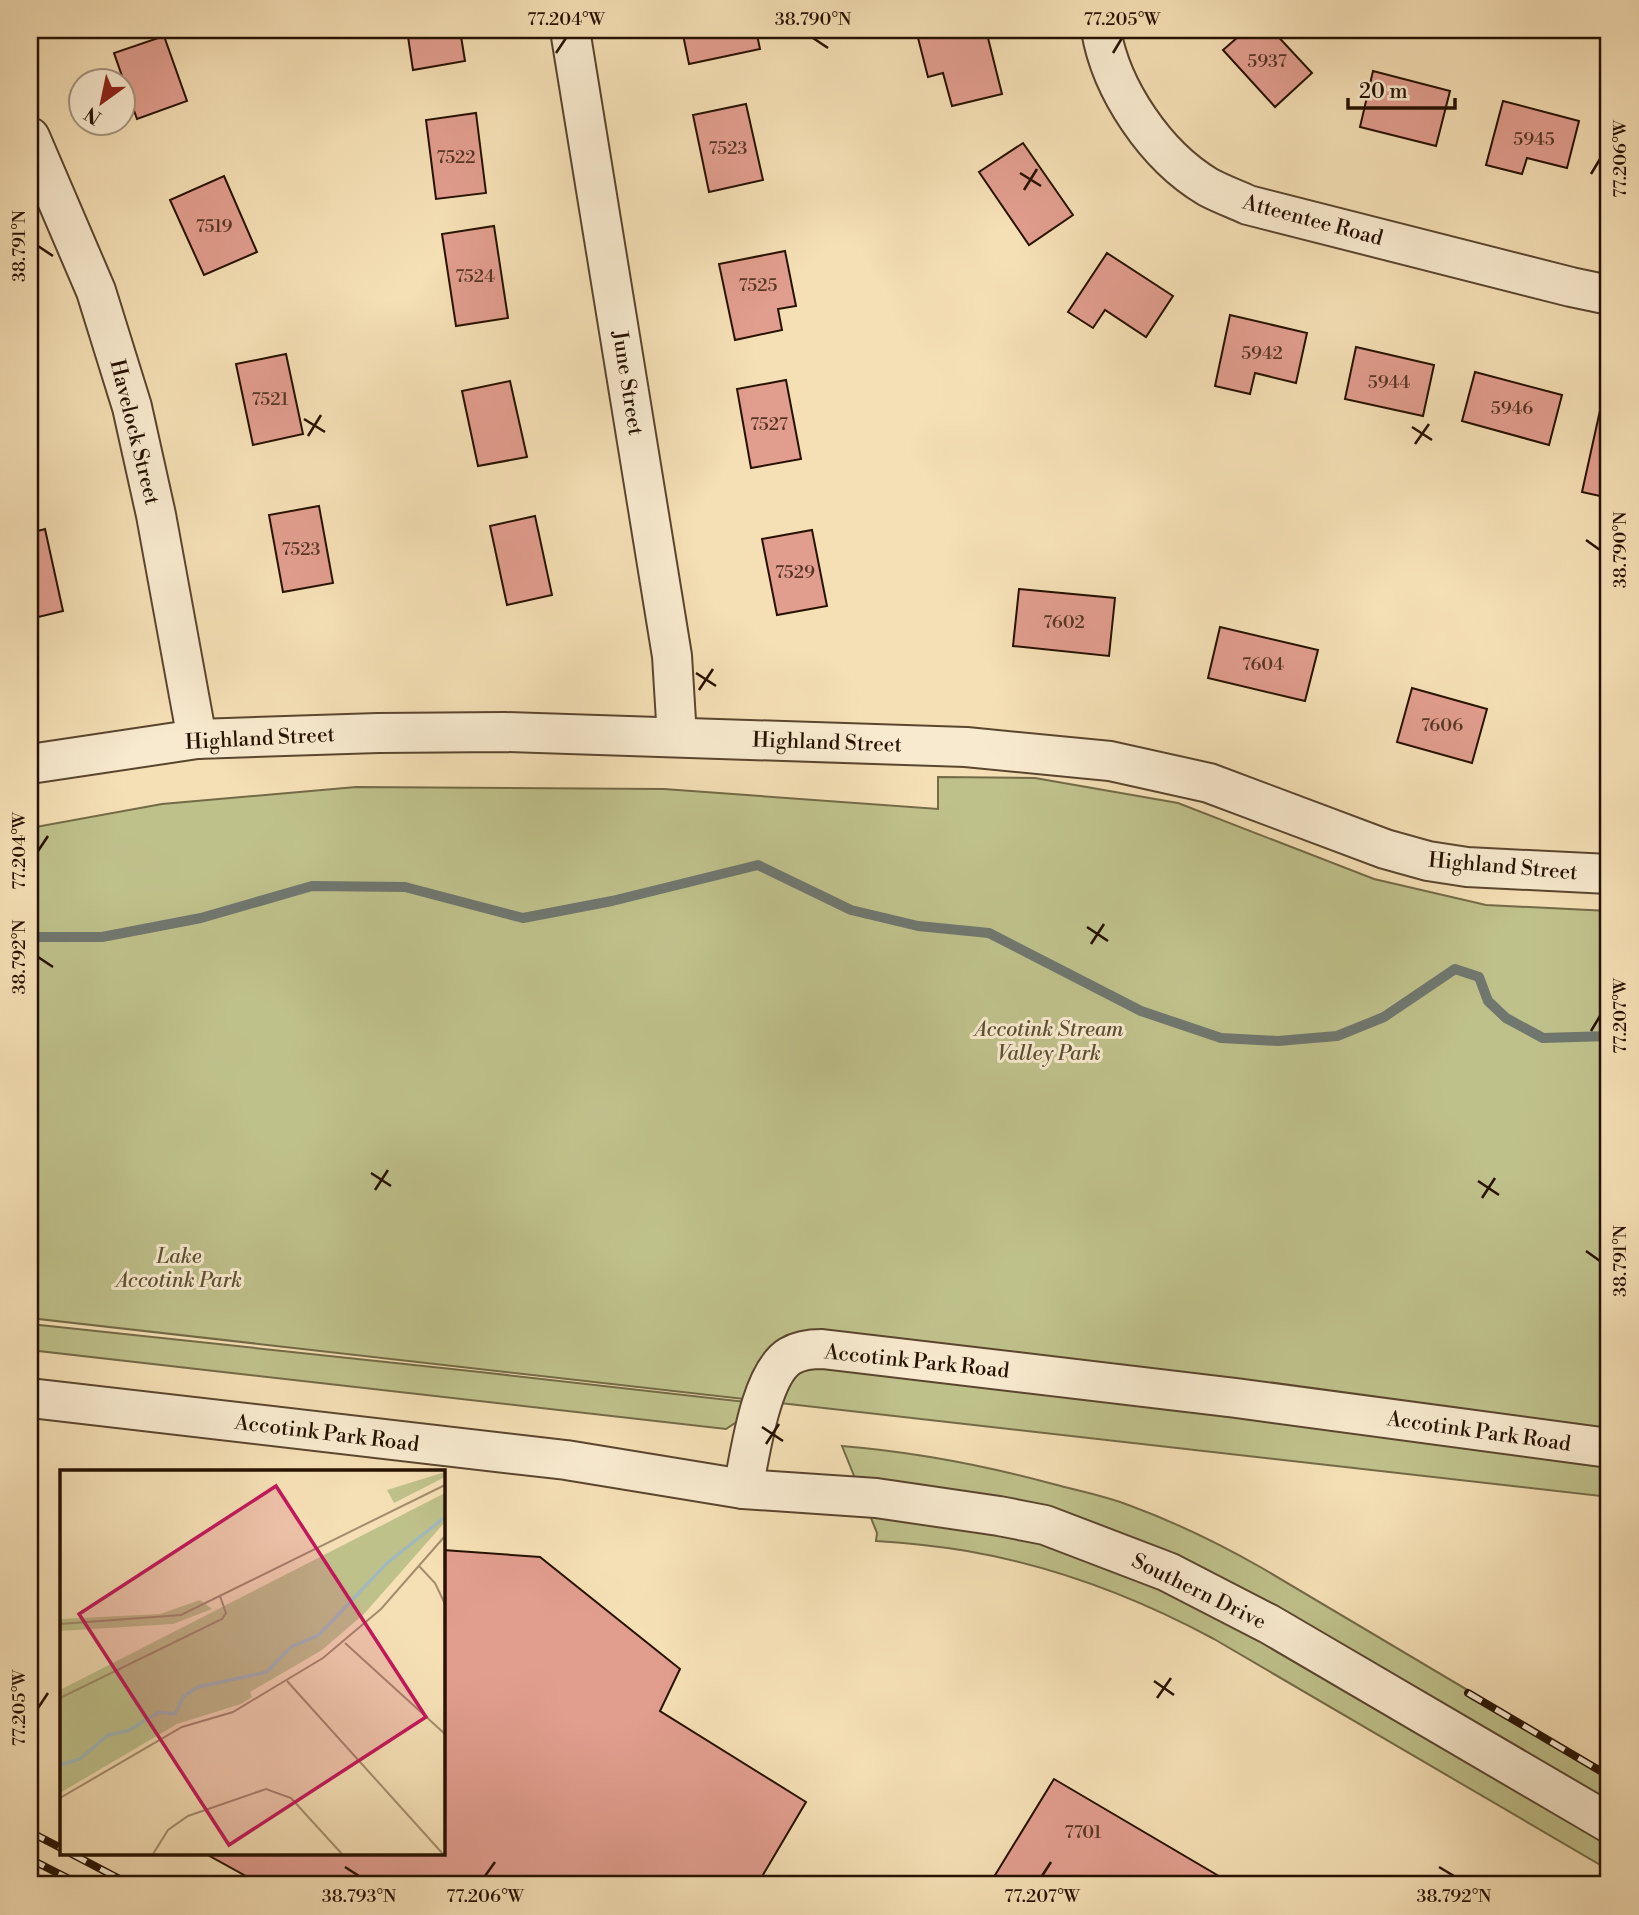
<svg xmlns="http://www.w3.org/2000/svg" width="1639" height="1915" viewBox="0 0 1639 1915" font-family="'Libre Bodoni',serif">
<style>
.green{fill:#bfc18b;stroke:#736a46;stroke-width:2}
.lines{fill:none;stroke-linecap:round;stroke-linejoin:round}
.stream{stroke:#70776f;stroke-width:10}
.building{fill:#e19d8e;stroke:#271201;stroke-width:2}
.minor-casing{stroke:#5a452e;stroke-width:42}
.minor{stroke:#f8eacf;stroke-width:38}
.rail-casing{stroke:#271201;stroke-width:8}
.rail{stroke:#f8eacf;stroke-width:5;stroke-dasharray:16;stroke-linecap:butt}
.ticks{fill:none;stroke:#271201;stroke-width:2.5}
.labels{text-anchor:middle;stroke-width:6;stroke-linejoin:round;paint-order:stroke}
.number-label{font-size:18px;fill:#563524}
.street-label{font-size:21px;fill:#271201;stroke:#f8eacf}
.park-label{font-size:21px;font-style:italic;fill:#5c4f31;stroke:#f8eacf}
.inset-river{fill:none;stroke:#a1bab9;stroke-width:3.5}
.inset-road{fill:none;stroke:#a38d6d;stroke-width:2}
.view{fill:#c2185b;fill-opacity:0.15;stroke:#c2185b;stroke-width:3.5}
.inset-edge{fill:none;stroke:#271201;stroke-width:3.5}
.neatline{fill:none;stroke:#271201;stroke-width:2.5}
.ticks-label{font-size:18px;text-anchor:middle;fill:#271201}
</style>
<rect width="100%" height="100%" fill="#f5dfb5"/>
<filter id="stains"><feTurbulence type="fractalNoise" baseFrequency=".00286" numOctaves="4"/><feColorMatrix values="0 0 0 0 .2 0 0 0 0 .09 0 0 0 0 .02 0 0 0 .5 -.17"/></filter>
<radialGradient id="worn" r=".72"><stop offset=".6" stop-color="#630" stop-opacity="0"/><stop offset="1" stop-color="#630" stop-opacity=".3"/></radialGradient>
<g class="green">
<path d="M938,777L1035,778L1178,803L1374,879L1486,905L1609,911V1497L30,1318V828L162,804L356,787L664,789L938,809Z"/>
<path d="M30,1324L480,1372L764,1404L726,1429L30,1350Z"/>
<path d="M842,1446C915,1452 983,1465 1053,1484C1079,1491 1106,1496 1131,1506C1177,1523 1220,1544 1262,1568L1609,1774V1870L1214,1639C1136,1597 1054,1566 967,1551C937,1546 907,1543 876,1541L877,1533Z"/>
</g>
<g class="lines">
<path class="stream" d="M30,937H102L201,918L312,886L405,887L523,918L612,901L758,865L851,910L918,926L989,933L1141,1011L1221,1038L1278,1041L1337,1036L1384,1017L1455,969L1479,977L1488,1001L1506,1018L1543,1038L1609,1036"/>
</g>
<g class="building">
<path d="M407,30H460L465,61L413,70Z"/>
<path d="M682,30H756L760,49L689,64Z"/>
<path d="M916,30H986L1002,94L952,106L943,73L928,77Z"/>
<path d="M1246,30H1272L1312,73L1275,107L1223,50Z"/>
<path d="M164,36L187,101L137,119L114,53Z"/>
<path d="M1373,71L1450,91L1436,146L1360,127Z"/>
<path d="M1503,101L1579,121L1567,168L1527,158L1522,174L1486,165Z"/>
<path d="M746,104L763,180L709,192L693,115Z"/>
<path d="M476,113L486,193L436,199L426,120Z"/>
<path d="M1023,143L1073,215L1029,245L979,172Z"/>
<path d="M224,176L257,252L204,275L170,200Z"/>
<path d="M494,226L508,318L456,326L442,234Z"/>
<path d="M785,251L796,306L778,309L782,330L735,340L719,264Z"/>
<path d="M1107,253L1173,296L1146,337L1105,310L1093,328L1068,312Z"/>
<path d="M1230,315L1307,333L1296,383L1255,373L1250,394L1215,386Z"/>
<path d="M1356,347L1434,365L1423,416L1345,399Z"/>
<path d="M286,354L303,434L253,445L236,364Z"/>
<path d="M1475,372L1562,395L1549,445L1462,421Z"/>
<path d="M786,380L801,459L751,468L737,389Z"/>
<path d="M510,381L527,457L478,466L462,391Z"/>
<path d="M1601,406L1609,408V498L1582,492Z"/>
<path d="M319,506L333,583L283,592L269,515Z"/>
<path d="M535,516L552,595L507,605L490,526Z"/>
<path d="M45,529L63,611L30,619V533Z"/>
<path d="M812,530L827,606L777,615L762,539Z"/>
<path d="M1019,589L1115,598L1109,656L1013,646Z"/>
<path d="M1220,627L1318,650L1305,701L1208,678Z"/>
<path d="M1412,688L1487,709L1472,763L1397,742Z"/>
<path d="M443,1550L540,1557L680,1669L660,1711L806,1802L757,1885H262L206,1854H443Z"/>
<path d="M1054,1779L1234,1885H989Z"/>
</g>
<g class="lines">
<g class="minor-casing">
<g id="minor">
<path d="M570,30L672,656L677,737"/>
<path d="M1101,30C1111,90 1156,156 1208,187C1221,194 1235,199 1248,205L1571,287L1609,295"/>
<path d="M30,137L96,291L132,407L156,515L197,739"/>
<path d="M30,764L197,739L378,733L505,732L966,747L1110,761L1209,783L1385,849L1428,861L1467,867L1609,874"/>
<path d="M30,1398L566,1460L743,1489L876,1498L999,1516L1045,1525L1168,1572L1269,1624L1609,1823"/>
<path d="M743,1489C750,1456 760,1374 790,1356C800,1350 811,1349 822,1349L1236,1398L1609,1448"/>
</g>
</g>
<use href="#minor" class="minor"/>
<g class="rail-casing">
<g id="rail">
<path d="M1468,1693L1609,1776"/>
<path d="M30,1832L61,1848"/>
<path d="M72,1854L131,1885"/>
<path d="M30,1859L81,1885"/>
</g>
</g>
<use href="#rail" class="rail"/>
</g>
<path class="ticks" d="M813,38L828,48M556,53L566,38M1113,53L1122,38M1020,173L1041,186M1591,174L1600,159M1024,190L1037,169M38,246L53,256M304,419L325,432M1412,427L1432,440M308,436L321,415M1415,444L1429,424M1586,540L1600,550M696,673L716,686M699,690L713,669M38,851L48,836M1087,927L1108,941M1091,944L1104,924M38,957L53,967M1591,1031L1600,1016M371,1173L391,1186M1478,1181L1499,1195M375,1190L388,1170M1482,1198L1495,1178M1586,1251L1600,1261M762,1427L783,1441M766,1444L779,1424M1154,1681L1174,1695M1157,1698L1171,1678M38,1708L48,1693M345,1867L359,1876M1439,1867L1454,1876M485,1876L495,1862M1042,1876L1051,1862"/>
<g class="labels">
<g class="number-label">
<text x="1267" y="67">5937</text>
<text x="1534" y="145">5945</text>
<text x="728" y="154">7523</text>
<text x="456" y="163">7522</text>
<text x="214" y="232">7519</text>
<text x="475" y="282">7524</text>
<text x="758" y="291">7525</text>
<text x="1262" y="359">5942</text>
<text x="1389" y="388">5944</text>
<text x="270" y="405">7521</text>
<text x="1512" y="414">5946</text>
<text x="769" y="430">7527</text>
<text x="301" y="555">7523</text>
<text x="795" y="578">7529</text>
<text x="1064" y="628">7602</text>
<text x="1263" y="670">7604</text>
<text x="1442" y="731">7606</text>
<text x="1083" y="1838">7701</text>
</g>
<g class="street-label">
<text transform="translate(1313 220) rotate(15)" y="7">Atteentee Road</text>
<text transform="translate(628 383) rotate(81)" y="7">June Street</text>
<text transform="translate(135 432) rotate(76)" y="7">Havelock Street</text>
<text transform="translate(260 738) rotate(-3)" y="7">Highland Street</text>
<text transform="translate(827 742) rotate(2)" y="7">Highland Street</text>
<text transform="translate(1503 866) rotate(5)" y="7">Highland Street</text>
<text transform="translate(917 1361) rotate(6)" y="7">Accotink Park Road</text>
<text transform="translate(1479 1431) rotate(8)" y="7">Accotink Park Road</text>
<text transform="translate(327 1433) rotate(7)" y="7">Accotink Park Road</text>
<text transform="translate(1199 1591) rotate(26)" y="7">Southern Drive</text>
</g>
<g class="park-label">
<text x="1049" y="1036">Accotink Stream<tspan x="1049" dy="24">Valley Park</tspan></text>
<text x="179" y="1263">Lake<tspan x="179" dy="24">Accotink Park</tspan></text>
</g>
</g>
<g transform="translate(60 1470)">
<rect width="385" height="385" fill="#f5dfb5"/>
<path d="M385,2V7L334,33L327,20ZM385,23V52L304,144L262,180L190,222L192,227L181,234L117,254L0,323V220ZM140,130L152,139L113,154L0,161V149L100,144Z" fill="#bfc18b"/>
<path class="inset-river" d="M0,295L20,289L48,265L68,261L99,242L115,244L124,226L138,217L207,202L231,177L259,165L327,93L384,48"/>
<path class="inset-road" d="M359,96L375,113L385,134M0,154L121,145L385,15M285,173L385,264M227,211L383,384M0,228L162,149L166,143L160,126M0,328L122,257L173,242L263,188L321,139L385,66M93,384L108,360L128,346L206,319L231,328L282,384"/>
<path class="view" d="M216,16L366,247L169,375L19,144Z"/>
<rect width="385" height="385" class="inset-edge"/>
</g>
<rect width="1639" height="1915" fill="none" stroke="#f5dfb5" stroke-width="77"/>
<g transform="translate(102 102) rotate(213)"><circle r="33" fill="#f8eacf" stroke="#a4947d" stroke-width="2"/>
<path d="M0-5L12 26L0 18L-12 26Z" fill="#8f2418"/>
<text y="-10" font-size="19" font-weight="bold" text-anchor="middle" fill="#271201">N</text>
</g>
<path d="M1348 98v10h107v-10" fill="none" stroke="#271201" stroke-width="3.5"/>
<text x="1359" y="98" font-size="21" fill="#271201" stroke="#f8eacf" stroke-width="5" paint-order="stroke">20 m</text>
<rect x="38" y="38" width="1562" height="1838" class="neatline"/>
<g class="ticks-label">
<text x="566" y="25">77.204°W</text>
<text x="813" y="25">38.790°N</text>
<text x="1122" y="25">77.205°W</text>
<text transform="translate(1620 159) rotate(-90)" y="6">77.206°W</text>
<text transform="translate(19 246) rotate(-90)" y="6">38.791°N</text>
<text transform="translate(1620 550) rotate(-90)" y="6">38.790°N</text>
<text transform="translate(19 851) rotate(-90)" y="6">77.204°W</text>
<text transform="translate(19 957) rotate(-90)" y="6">38.792°N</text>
<text transform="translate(1620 1016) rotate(-90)" y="6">77.207°W</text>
<text transform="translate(1620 1261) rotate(-90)" y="6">38.791°N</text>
<text transform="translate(19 1708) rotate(-90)" y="6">77.205°W</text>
<text x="359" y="1902">38.793°N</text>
<text x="485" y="1902">77.206°W</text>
<text x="1042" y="1902">77.207°W</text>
<text x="1454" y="1902">38.792°N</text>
</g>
<rect width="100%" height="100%" filter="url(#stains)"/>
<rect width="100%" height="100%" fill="url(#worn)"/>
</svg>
